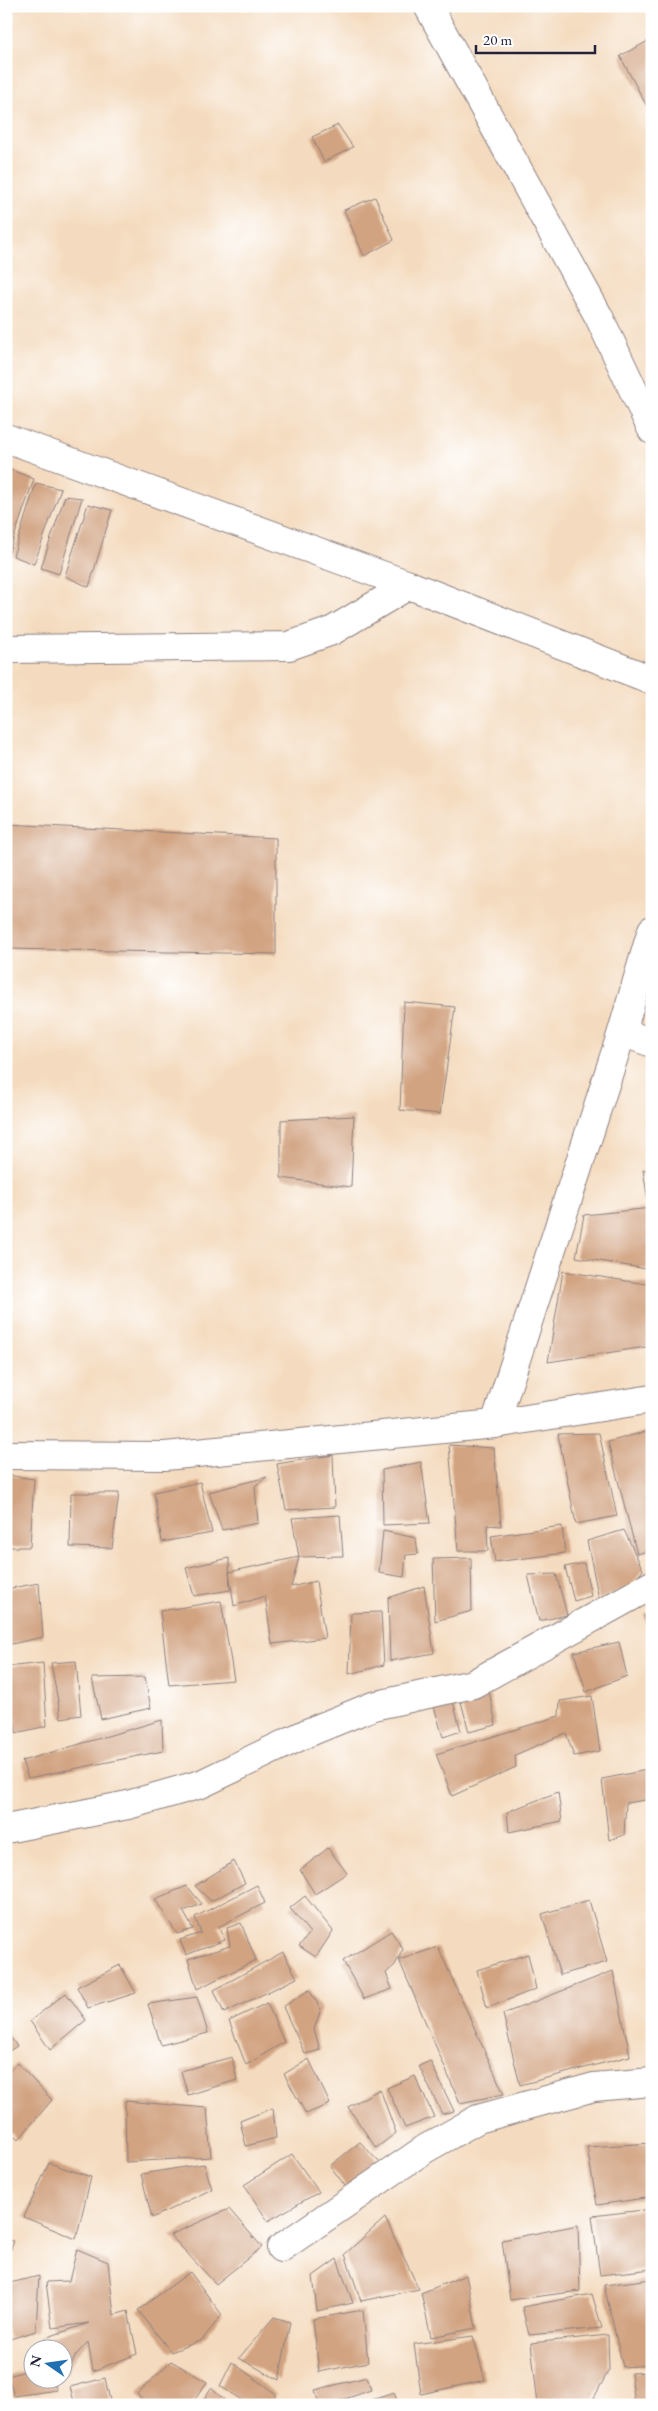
<svg xmlns="http://www.w3.org/2000/svg" width="658" height="2411" viewBox="0 0 658 2411" font-family="'EB Garamond',serif">
<style>
.building{fill:#d1a381}
.lines{fill:none;stroke-linecap:round;stroke-linejoin:round}
.street-casing{stroke:#8b7e7d;stroke-width:30}
.primary-casing{stroke:#8b7e7d;stroke-width:30}
.street{stroke:#fff;stroke-width:28}
.primary{stroke:#fff;stroke-width:28}
</style>
<rect width="100%" height="100%" fill="#fff"/>
<filter id="ink" filterUnits="userSpaceOnUse"><feTurbulence type="fractalNoise" baseFrequency=".02" numOctaves="2"/><feDisplacementMap in="SourceGraphic" scale="10" xChannelSelector="R" yChannelSelector="G"/><feConvolveMatrix kernelMatrix="1 2 1 2 8 2 1 2 1" color-interpolation-filters="sRGB"/></filter>
<filter id="wash" filterUnits="userSpaceOnUse"><feTurbulence type="fractalNoise" baseFrequency=".0096" numOctaves="4" result="noise"/><feDisplacementMap in="SourceGraphic" scale="20" xChannelSelector="R" yChannelSelector="G"/><feGaussianBlur stdDeviation="1.12" result="paint"/><feColorMatrix in="noise" values="0 0 0 0 0 0 0 0 0 0 0 0 0 0 0 0 0 1.4 0 .05"/><feComposite in="paint" operator="in"/></filter>
<g filter="url(#wash)">
<rect width="100%" height="100%" fill="#f4dbbf"/>
<g id="blocks">
<g class="building">
<path d="M652,39V111L650,112L620,56Z"/>
<path d="M338,125L353,147L324,162L312,137Z"/>
<path d="M375,197L394,240L364,256L344,210Z"/>
<path d="M6,468L34,479L8,555H6Z"/>
<path d="M36,483L61,489L34,564L13,556Z"/>
<path d="M65,496L82,498L59,574L41,568Z"/>
<path d="M88,504L112,510L89,587L65,576Z"/>
<path d="M6,824L276,838V954L6,949Z"/>
<path d="M404,1002L455,1007L440,1114L400,1110Z"/>
<path d="M354,1116L351,1187L281,1178V1120Z"/>
<path d="M652,1169V1207H649L643,1170Z"/>
<path d="M652,1208V1270L576,1257L584,1215Z"/>
<path d="M563,1271L652,1285V1346L548,1362Z"/>
<path d="M652,1430V1550L637,1554L608,1442Z"/>
<path d="M599,1433L617,1516L576,1524L558,1434Z"/>
<path d="M449,1445L494,1448L501,1526L487,1525L488,1551H458Z"/>
<path d="M333,1455L335,1507L286,1510L277,1464Z"/>
<path d="M421,1462L430,1523L383,1525L382,1470Z"/>
<path d="M6,1475L34,1479L30,1547H6Z"/>
<path d="M267,1477L255,1486L258,1523L222,1530L209,1492Z"/>
<path d="M200,1482L212,1533L162,1542L154,1492Z"/>
<path d="M71,1493H119L112,1548L70,1547Z"/>
<path d="M340,1515L343,1556L299,1557L292,1518Z"/>
<path d="M562,1526L565,1553L495,1562L491,1536Z"/>
<path d="M624,1530L643,1570L631,1586L599,1599L587,1541Z"/>
<path d="M383,1531L416,1538L418,1554L406,1555L404,1577L379,1573Z"/>
<path d="M299,1557L291,1587L316,1581L325,1638L272,1644L265,1596L234,1606L229,1572Z"/>
<path d="M229,1558L230,1590L194,1596L186,1568Z"/>
<path d="M471,1558L472,1611L435,1621L433,1559Z"/>
<path d="M584,1563L591,1596L574,1601L565,1567Z"/>
<path d="M556,1574L567,1615L539,1621L528,1575Z"/>
<path d="M39,1583L43,1637L7,1645L6,1589Z"/>
<path d="M424,1586L434,1653L390,1661L388,1598Z"/>
<path d="M221,1601L234,1680L169,1685L160,1611Z"/>
<path d="M381,1612L384,1665L349,1674L351,1613Z"/>
<path d="M652,1612V1641H651L644,1615Z"/>
<path d="M619,1642L627,1676L586,1692L574,1652Z"/>
<path d="M76,1661L81,1715L61,1718L51,1663Z"/>
<path d="M43,1663L47,1726L16,1733L6,1667Z"/>
<path d="M145,1677L151,1708L101,1719L92,1678Z"/>
<path d="M489,1691L496,1725L469,1732L460,1698Z"/>
<path d="M451,1694L461,1731L443,1737L432,1700Z"/>
<path d="M592,1696L600,1751L574,1756L566,1733L515,1755L516,1767L452,1796L436,1754L559,1716L560,1701Z"/>
<path d="M162,1720L163,1751L28,1778L22,1761Z"/>
<path d="M652,1769V1799L626,1803L624,1835L609,1840L602,1779Z"/>
<path d="M558,1792L562,1821L509,1832L507,1812Z"/>
<path d="M328,1848L347,1873L315,1894L300,1870Z"/>
<path d="M234,1861L245,1883L211,1901L195,1886Z"/>
<path d="M257,1885L265,1903L218,1927L225,1940L186,1955L180,1940L201,1933L195,1917Z"/>
<path d="M187,1886L202,1904L183,1911L193,1929L177,1934L155,1899Z"/>
<path d="M305,1896L333,1931L316,1957L299,1946L310,1933L290,1908Z"/>
<path d="M589,1900L607,1962L560,1975L542,1914Z"/>
<path d="M241,1923L256,1960L197,1989L188,1959L230,1946L227,1928Z"/>
<path d="M391,1931L403,1949L395,1965L386,1973L392,1989L364,1999L343,1961Z"/>
<path d="M438,1947L504,2094L460,2103L399,1960Z"/>
<path d="M283,1952L297,1978L224,2013L214,1990Z"/>
<path d="M528,1954L536,1989L487,2008L477,1970Z"/>
<path d="M120,1965L136,1993L88,2008L77,1987Z"/>
<path d="M613,1971L630,2056L520,2085L503,2014Z"/>
<path d="M309,1990L321,2009L314,2029L320,2050L305,2054L283,2007Z"/>
<path d="M66,1993L86,2020L50,2050L30,2021Z"/>
<path d="M197,1997L208,2033L161,2045L148,2004Z"/>
<path d="M267,2003L284,2042L246,2065L229,2021Z"/>
<path d="M6,2032L17,2046L6,2053Z"/>
<path d="M232,2057L237,2080L188,2095L181,2071Z"/>
<path d="M309,2059L330,2104L306,2114L284,2074Z"/>
<path d="M430,2061L454,2111L442,2114L419,2066Z"/>
<path d="M17,2063L52,2100L18,2140L6,2128V2075Z"/>
<path d="M415,2076L434,2117L405,2128L387,2088Z"/>
<path d="M380,2089L396,2133L376,2148L348,2107Z"/>
<path d="M125,2101L207,2108L211,2157L126,2162Z"/>
<path d="M273,2108L276,2138L246,2146L240,2121Z"/>
<path d="M360,2142L380,2163L349,2191L330,2166Z"/>
<path d="M652,2143V2197L597,2205L587,2147Z"/>
<path d="M292,2154L319,2192L268,2221L244,2185Z"/>
<path d="M49,2163L91,2177L76,2239L24,2217Z"/>
<path d="M204,2164L212,2189L152,2218L141,2174Z"/>
<path d="M229,2209L262,2247L216,2284L170,2235Z"/>
<path d="M652,2209V2269L600,2275L592,2216Z"/>
<path d="M385,2218L419,2289L361,2301L345,2254Z"/>
<path d="M578,2225L580,2291L510,2300L502,2240Z"/>
<path d="M6,2240L14,2241L6,2262Z"/>
<path d="M77,2249L108,2262L114,2315L128,2311L137,2354L93,2371L88,2342L76,2355L67,2373L62,2372V2348H45V2338L89,2323L52,2328L46,2282L69,2281Z"/>
<path d="M337,2259L353,2303L317,2311L313,2276Z"/>
<path d="M190,2272L222,2315L202,2340L171,2352L138,2310Z"/>
<path d="M466,2275L476,2328L431,2337L421,2293Z"/>
<path d="M39,2276L36,2331L10,2339L6,2327V2284Z"/>
<path d="M652,2279V2365L623,2367L604,2285Z"/>
<path d="M592,2294L602,2328L529,2335L522,2307Z"/>
<path d="M363,2310L368,2362L319,2372L313,2319Z"/>
<path d="M274,2317L290,2322L279,2380L239,2358Z"/>
<path d="M608,2335L609,2370L590,2405H538L531,2343Z"/>
<path d="M473,2336L485,2380L421,2394L414,2344Z"/>
<path d="M27,2350L32,2351V2378H52L57,2390L14,2396L8,2376L26,2371Z"/>
<path d="M171,2361L207,2382L191,2405H146L137,2394Z"/>
<path d="M232,2362L276,2394L270,2405H249L220,2386Z"/>
<path d="M652,2372V2405H635L631,2373Z"/>
<path d="M367,2377L371,2390L328,2405H319L315,2390Z"/>
<path d="M105,2378L111,2405H75L70,2387Z"/>
<path d="M211,2388L230,2405H200Z"/>
<path d="M394,2393L399,2405H359V2404Z"/>
<path d="M350,2400L352,2405H340Z"/>
</g>
</g>
</g>
<g filter="url(#ink)">
<use href="#blocks" fill-opacity="0" stroke="#8b7e7d" stroke-width="1"/>
<g class="lines">
<g class="street-casing">
<g id="street">
<path d="M428,6L599,317L652,430"/>
<path d="M6,649L289,646L332,631L409,585"/>
<path d="M622,1032L652,1043"/>
<path d="M495,1424L622,1032L652,930"/>
<path d="M6,1455L165,1456L495,1424L652,1399"/>
<path d="M6,1829L128,1805L201,1784L307,1733L373,1706L473,1684L652,1585"/>
<path d="M281,2248L425,2149L478,2119L594,2087L652,2082"/>
</g>
</g>
<g class="primary-casing">
<path id="primary" d="M6,438L409,585L652,680"/>
</g>
<use href="#street" class="street"/>
<use href="#primary" class="primary"/>
</g>
</g>
<rect width="658" height="2411" fill="none" stroke="#fff" stroke-width="25"/>
<g transform="translate(48 2364) rotate(283)"><circle r="24" fill="#ffffff" stroke="#a7a7b1"/>
<path d="M0-4L9 19L0 12L-9 19Z" fill="#1f6fb2"/>
<text y="-8" font-size="14" font-weight="bold" text-anchor="middle" fill="#22223b">N</text>
</g>
<path d="M476 45v8h119v-8" fill="none" stroke="#22223b" stroke-width="2.5"/>
<text x="483" y="45" font-size="15" fill="#22223b" stroke="#ffffff" stroke-width="4" paint-order="stroke">20 m</text>
</svg>
